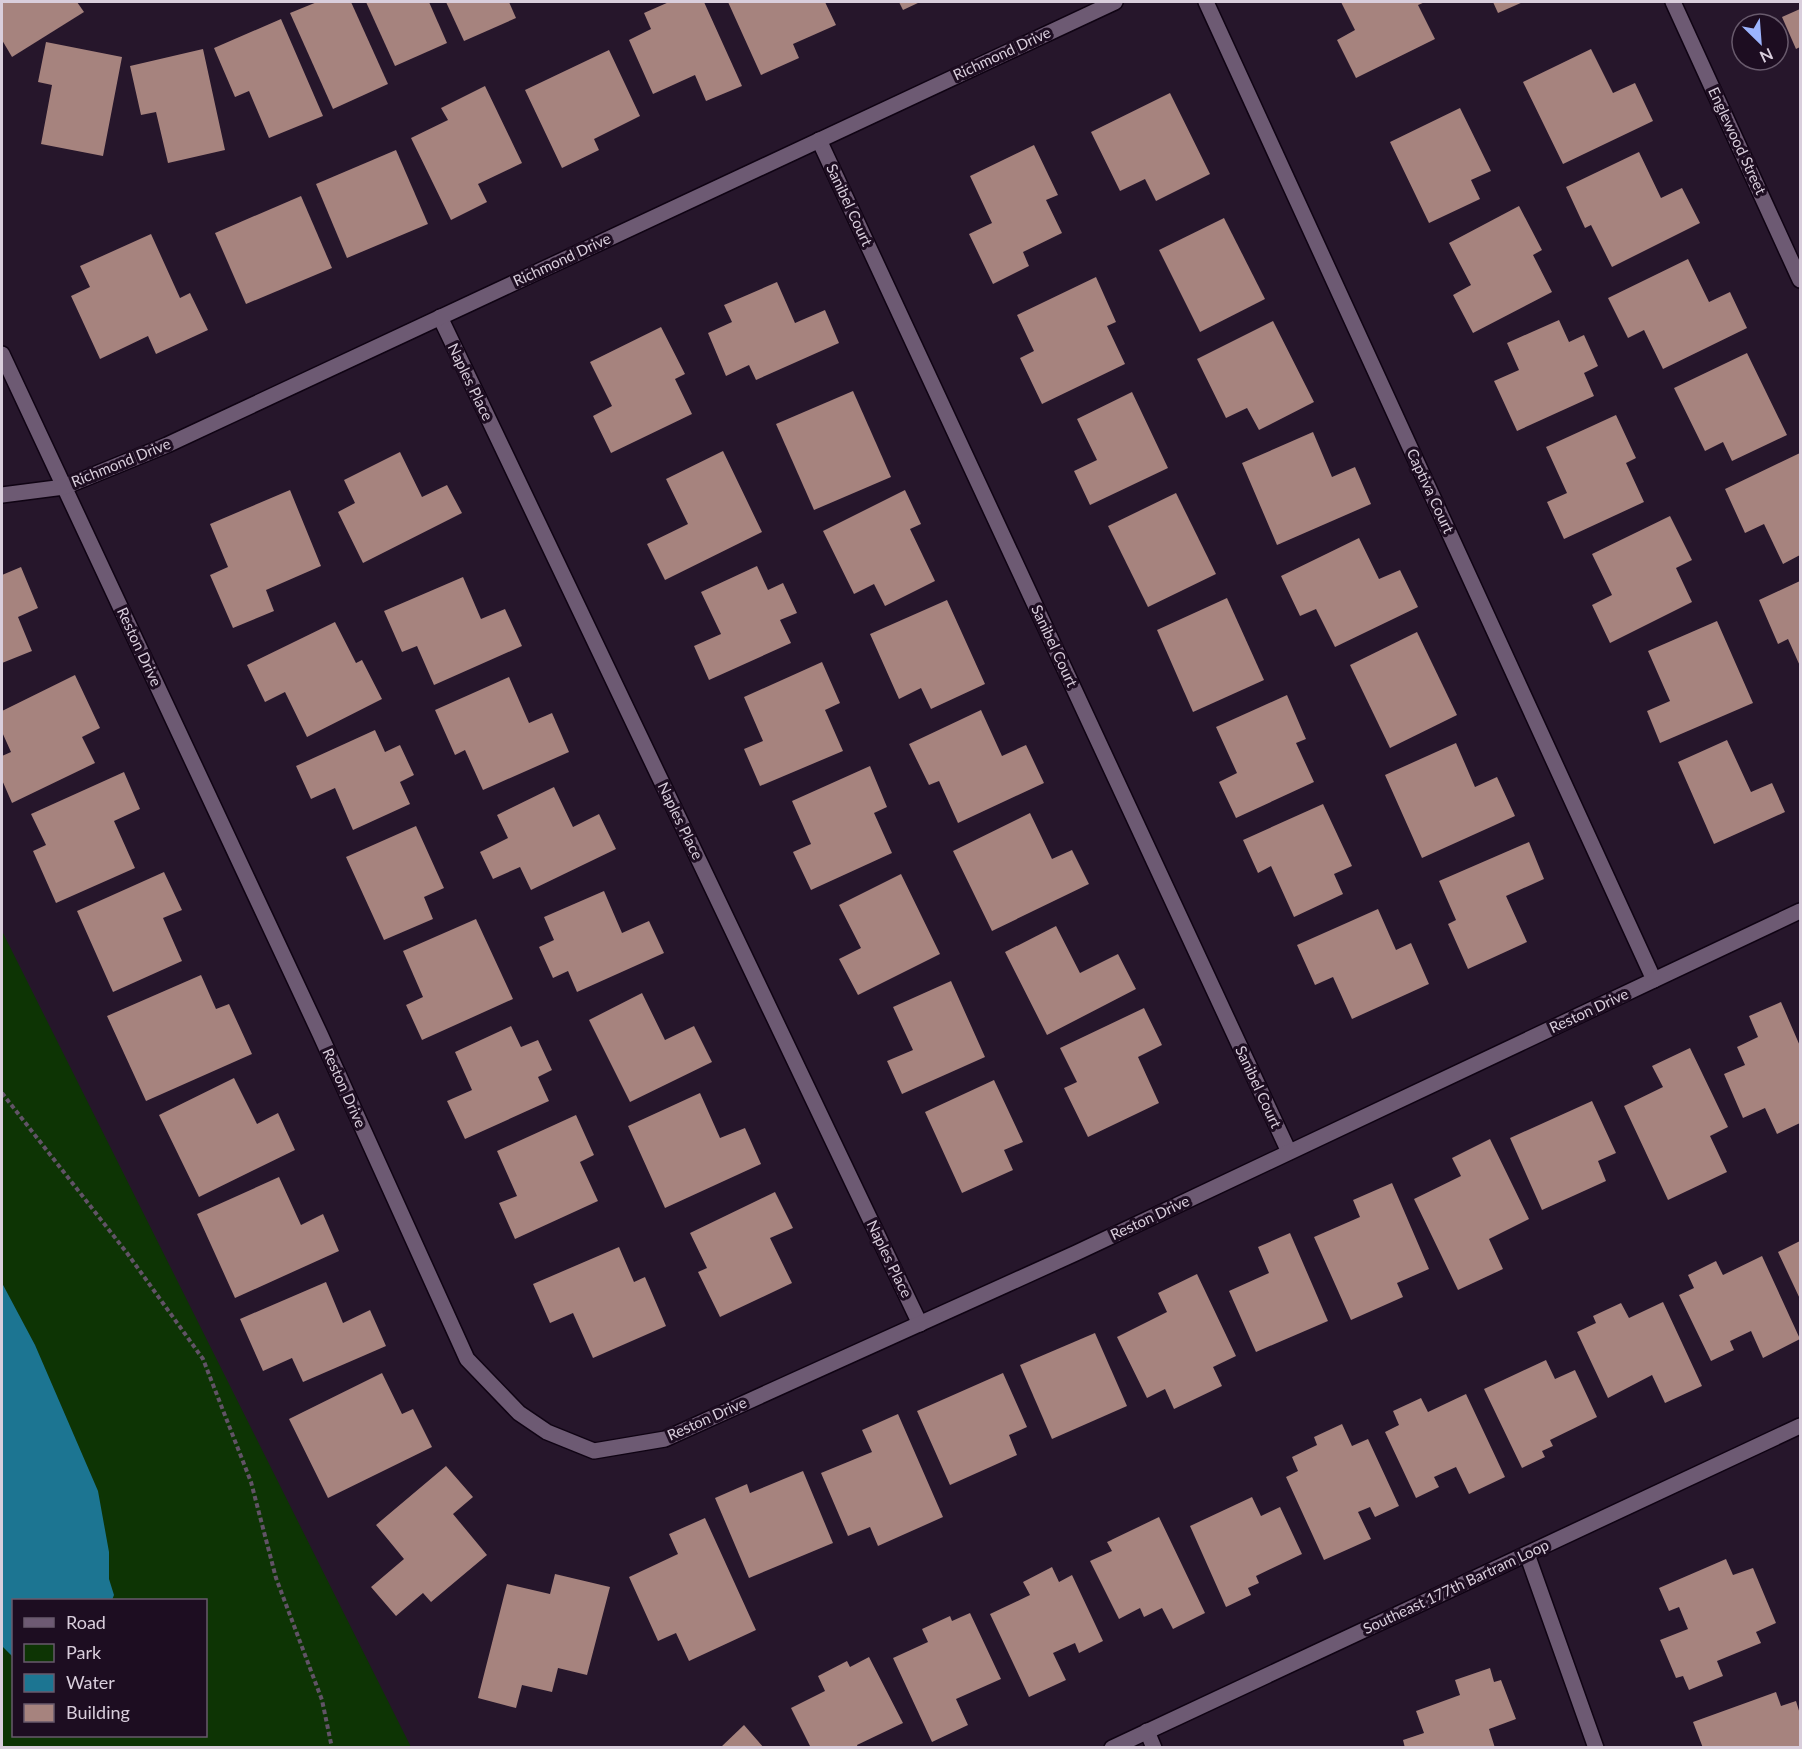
<svg xmlns="http://www.w3.org/2000/svg" width="1802" height="1749" viewBox="0 0 1802 1749" font-family="Lato,sans-serif">
<style>
.green{fill:#0d3404;fill-rule:evenodd}
.water{fill:#1c7592}
.building{fill:#a6837e}
.lines{fill:none;stroke-linecap:round;stroke-linejoin:round}
.minor-casing{stroke:#0f0313;stroke-width:18}
.path{stroke:#615366;stroke-width:4;stroke-dasharray:4.5 3;stroke-linecap:butt}
.minor{stroke:#6d5a73;stroke-width:15}
.labels{text-anchor:middle;stroke-width:6;stroke-linejoin:round;paint-order:stroke}
.street-label{font-size:15px;fill:#d9cedc;stroke:#1d0d21}
</style>
<rect width="100%" height="100%" fill="#26162b"/>
<path class="green" d="M2,931L411,1747H2ZM14,1600H206V1736H14Z"/>
<path class="water" d="M2,1283L35,1345L98,1491L109,1552V1579L114,1595L112,1600H14L13,1657L2,1646Z"/>
<g class="building">
<path d="M2,2H77L84,12L12,57L2,40Z"/>
<path d="M317,2H351L388,84L333,109L290,13Z"/>
<path d="M366,2H429L447,43L395,66Z"/>
<path d="M446,2H509L516,18L464,41Z"/>
<path d="M669,2H704L742,86L706,101L695,75L653,94L629,40L651,29L644,13Z"/>
<path d="M728,2H825L836,25L793,44L799,58L761,75Z"/>
<path d="M899,2H920L903,10Z"/>
<path d="M1341,2H1425L1418,5L1435,39L1356,78L1337,40L1355,30Z"/>
<path d="M1493,2H1523L1498,13Z"/>
<path d="M1800,9V47L1796,49L1782,17Z"/>
<path d="M281,19L323,116L269,138L249,91L235,97L214,48Z"/>
<path d="M46,42L122,57L103,156L41,144L52,85L38,82Z"/>
<path d="M203,49L225,150L168,163L156,112L141,115L130,66Z"/>
<path d="M1591,49L1613,93L1635,83L1653,121L1563,164L1523,82Z"/>
<path d="M609,50L640,116L594,139L599,150L562,168L525,90Z"/>
<path d="M485,86L522,163L478,184L487,202L451,220L411,138L448,120L441,108Z"/>
<path d="M1170,93L1210,174L1156,201L1145,179L1120,191L1091,132Z"/>
<path d="M1460,108L1491,171L1471,180L1480,199L1429,223L1390,142Z"/>
<path d="M1034,145L1058,195L1046,200L1062,233L1023,252L1029,266L993,284L969,234L992,223L970,176Z"/>
<path d="M396,150L428,224L347,258L316,184Z"/>
<path d="M1639,152L1661,198L1682,188L1700,223L1612,267L1591,225L1585,228L1566,187Z"/>
<path d="M301,196L332,268L246,304L215,233Z"/>
<path d="M1519,206L1542,250L1533,255L1552,292L1473,333L1453,295L1471,285L1449,243Z"/>
<path d="M1224,218L1265,299L1200,332L1159,250Z"/>
<path d="M151,234L180,298L190,293L208,330L156,354L148,336L100,359L71,296L90,287L80,266Z"/>
<path d="M1688,259L1709,302L1730,292L1747,328L1663,369L1644,330L1628,338L1608,298Z"/>
<path d="M1096,277L1116,322L1107,326L1125,364L1042,404L1020,358L1034,351L1017,315Z"/>
<path d="M777,282L795,323L825,310L839,343L756,380L749,365L726,376L708,333L732,322L724,305Z"/>
<path d="M1559,320L1569,342L1584,335L1598,366L1584,373L1594,396L1517,431L1494,381L1519,370L1507,343Z"/>
<path d="M1273,321L1314,402L1259,430L1247,408L1226,418L1197,359Z"/>
<path d="M661,327L685,374L675,379L692,414L611,453L593,416L612,406L590,362Z"/>
<path d="M1747,353L1787,435L1732,461L1723,442L1705,451L1674,388Z"/>
<path d="M853,391L891,477L814,510L776,424Z"/>
<path d="M1132,392L1168,468L1090,505L1074,471L1097,460L1077,419Z"/>
<path d="M1616,415L1636,458L1626,463L1644,502L1564,539L1547,502L1567,493L1546,447Z"/>
<path d="M1313,432L1332,477L1355,467L1371,504L1277,545L1242,463Z"/>
<path d="M723,451L762,532L665,580L647,544L688,524L666,479Z"/>
<path d="M400,452L422,497L447,485L462,513L363,563L338,512L355,503L344,480Z"/>
<path d="M1800,453V555L1783,564L1764,524L1745,533L1725,489Z"/>
<path d="M290,490L321,566L266,590L274,611L233,628L210,575L228,567L210,524Z"/>
<path d="M905,490L921,524L910,529L935,581L885,606L874,584L854,594L823,531Z"/>
<path d="M1176,493L1216,574L1148,607L1108,526Z"/>
<path d="M1670,516L1692,560L1676,568L1692,602L1610,643L1592,605L1612,595L1592,554Z"/>
<path d="M1359,538L1379,579L1400,570L1418,607L1335,647L1316,609L1300,616L1281,576Z"/>
<path d="M757,566L768,590L783,583L797,613L780,620L791,643L709,680L694,646L721,634L701,592Z"/>
<path d="M21,567L38,608L18,617L32,651L2,663V575Z"/>
<path d="M463,577L481,619L505,609L522,646L434,685L417,646L402,652L384,611Z"/>
<path d="M1800,581V666L1788,639L1778,644L1759,600Z"/>
<path d="M1227,598L1264,680L1193,712L1157,630Z"/>
<path d="M947,600L985,684L931,709L921,688L899,699L870,634Z"/>
<path d="M1717,621L1753,703L1660,743L1647,711L1670,701L1648,651Z"/>
<path d="M335,622L356,663L362,660L382,699L307,737L285,692L265,702L247,665Z"/>
<path d="M1417,632L1457,715L1390,748L1350,665Z"/>
<path d="M822,662L840,703L825,710L843,751L760,786L744,749L763,741L744,697Z"/>
<path d="M75,675L100,728L82,737L95,763L12,803L2,780V756L11,752L2,732V711Z"/>
<path d="M509,677L529,723L552,713L569,752L483,790L465,750L455,755L435,710Z"/>
<path d="M1287,695L1306,739L1296,743L1314,782L1236,818L1219,782L1237,773L1216,727Z"/>
<path d="M981,710L1002,756L1026,745L1044,783L958,823L939,781L929,785L909,744Z"/>
<path d="M375,730L385,752L400,745L414,775L400,782L410,804L353,830L335,788L311,799L296,766Z"/>
<path d="M1727,740L1751,792L1772,783L1785,812L1714,844L1678,762Z"/>
<path d="M1456,743L1475,787L1497,777L1515,816L1422,858L1385,775Z"/>
<path d="M870,766L887,807L874,813L892,853L811,890L793,852L811,844L792,801Z"/>
<path d="M124,772L140,809L114,821L135,868L56,903L33,851L46,845L31,814Z"/>
<path d="M554,787L573,827L599,814L616,849L531,890L520,867L493,879L480,852L508,838L497,815Z"/>
<path d="M1323,804L1352,866L1334,874L1343,894L1294,917L1271,866L1258,873L1243,840Z"/>
<path d="M1030,813L1052,859L1072,850L1089,884L992,931L953,851Z"/>
<path d="M416,826L444,888L424,897L433,919L384,940L346,857Z"/>
<path d="M1529,842L1544,879L1506,896L1527,942L1468,969L1448,924L1456,920L1439,881Z"/>
<path d="M164,872L182,910L163,918L182,961L113,992L77,911Z"/>
<path d="M901,874L940,954L858,995L839,959L861,948L839,905Z"/>
<path d="M604,891L622,933L649,921L664,953L577,992L568,971L553,978L539,947L554,940L544,917Z"/>
<path d="M1378,909L1396,950L1411,943L1429,984L1352,1019L1333,977L1315,985L1297,945Z"/>
<path d="M476,919L513,999L422,1040L406,1005L423,997L403,951Z"/>
<path d="M1056,926L1080,973L1118,954L1136,989L1047,1035L1005,952Z"/>
<path d="M201,975L216,1009L229,1004L252,1054L146,1101L107,1016Z"/>
<path d="M951,981L985,1057L902,1094L887,1061L913,1050L893,1007Z"/>
<path d="M642,993L665,1040L694,1026L712,1062L630,1102L589,1020Z"/>
<path d="M1781,1002L1800,1046V1123L1777,1134L1765,1108L1743,1118L1724,1074L1745,1065L1737,1047L1758,1037L1749,1016Z"/>
<path d="M1144,1008L1162,1045L1138,1057L1159,1103L1088,1137L1064,1088L1077,1082L1060,1048Z"/>
<path d="M511,1026L521,1047L538,1040L552,1070L538,1077L549,1101L465,1139L447,1101L472,1090L455,1052Z"/>
<path d="M1690,1048L1728,1127L1710,1136L1727,1172L1668,1200L1624,1106L1663,1087L1652,1066Z"/>
<path d="M234,1078L257,1124L278,1113L295,1150L199,1197L159,1115Z"/>
<path d="M994,1080L1023,1142L1004,1150L1013,1170L962,1193L925,1112Z"/>
<path d="M700,1093L720,1138L745,1128L761,1164L665,1208L628,1126Z"/>
<path d="M1592,1101L1616,1153L1598,1161L1606,1181L1542,1210L1510,1138Z"/>
<path d="M576,1115L594,1155L580,1162L598,1201L515,1239L499,1203L517,1196L497,1151Z"/>
<path d="M1490,1139L1529,1219L1489,1239L1503,1269L1458,1290L1414,1199L1461,1176L1452,1158Z"/>
<path d="M279,1177L301,1225L323,1214L339,1251L235,1298L197,1214Z"/>
<path d="M1392,1183L1429,1269L1397,1283L1403,1297L1351,1320L1314,1237L1360,1217L1353,1200Z"/>
<path d="M775,1192L793,1228L770,1238L792,1283L720,1317L698,1272L707,1268L690,1233Z"/>
<path d="M1290,1233L1328,1321L1256,1352L1229,1291L1269,1273L1258,1247Z"/>
<path d="M1800,1241V1299L1778,1252Z"/>
<path d="M619,1247L634,1282L645,1277L666,1326L593,1358L573,1313L550,1323L533,1284Z"/>
<path d="M1762,1256L1800,1339L1763,1358L1751,1331L1730,1341L1734,1350L1711,1361L1679,1295L1694,1288L1688,1275L1716,1261L1723,1275Z"/>
<path d="M1197,1274L1236,1356L1213,1367L1222,1386L1174,1409L1165,1389L1147,1398L1117,1337L1167,1312L1158,1293Z"/>
<path d="M326,1282L343,1323L370,1310L386,1346L303,1382L292,1358L263,1371L240,1319Z"/>
<path d="M1663,1302L1702,1386L1665,1403L1652,1375L1608,1398L1577,1332L1596,1323L1593,1316L1621,1303L1629,1318Z"/>
<path d="M1095,1333L1127,1406L1052,1439L1020,1365Z"/>
<path d="M1546,1360L1555,1379L1575,1370L1597,1417L1550,1440L1553,1446L1542,1451L1545,1457L1522,1468L1484,1389Z"/>
<path d="M382,1373L402,1414L413,1409L432,1447L328,1498L289,1419Z"/>
<path d="M1003,1373L1027,1427L1009,1435L1017,1455L950,1485L917,1411Z"/>
<path d="M1466,1394L1505,1477L1469,1494L1456,1467L1434,1477L1439,1487L1416,1498L1385,1432L1399,1425L1393,1411L1421,1398L1428,1412Z"/>
<path d="M898,1414L943,1517L878,1546L870,1527L848,1536L821,1473L872,1452L862,1430Z"/>
<path d="M1342,1424L1352,1446L1368,1439L1399,1506L1375,1517L1370,1507L1358,1512L1371,1539L1324,1560L1286,1477L1298,1471L1292,1457L1317,1445L1314,1437Z"/>
<path d="M446,1466L473,1497L453,1514L487,1555L431,1602L423,1593L396,1616L371,1587L404,1559L376,1525Z"/>
<path d="M803,1471L833,1543L749,1578L715,1498L747,1484L750,1493Z"/>
<path d="M1252,1497L1261,1516L1280,1507L1302,1554L1256,1576L1259,1583L1248,1588L1251,1595L1226,1607L1190,1526Z"/>
<path d="M1159,1517L1205,1613L1173,1629L1162,1608L1144,1617L1140,1608L1119,1619L1090,1561L1112,1551L1107,1542Z"/>
<path d="M705,1518L756,1630L689,1661L676,1633L658,1641L629,1577L678,1554L669,1534Z"/>
<path d="M1726,1559L1733,1575L1753,1568L1776,1623L1756,1632L1761,1643L1717,1661L1723,1676L1689,1690L1683,1676L1676,1678L1660,1640L1688,1629L1679,1607L1669,1611L1659,1588Z"/>
<path d="M1052,1567L1059,1582L1072,1575L1103,1641L1079,1653L1075,1643L1053,1653L1066,1680L1029,1697L990,1614L1030,1595L1023,1582Z"/>
<path d="M555,1574L610,1587L587,1675L558,1668L552,1692L522,1685L516,1708L478,1698L507,1584L550,1594Z"/>
<path d="M970,1613L1001,1679L956,1699L968,1725L932,1742L893,1658L928,1642L922,1629L950,1616L952,1621Z"/>
<path d="M869,1657L903,1723L857,1745L858,1748H811L791,1708L825,1691L818,1676L847,1661L850,1667Z"/>
<path d="M1490,1668L1494,1682L1501,1680L1516,1719L1489,1729L1495,1748H1405L1403,1740L1424,1733L1416,1711L1460,1695L1455,1680Z"/>
<path d="M1776,1692L1781,1706L1796,1701L1800,1714V1748H1703L1693,1722Z"/>
<path d="M744,1725L764,1748H720Z"/>
</g>
<g class="lines">
<g class="minor-casing">
<g id="minor">
<path d="M1206,2L1654,980"/>
<path d="M1673,2L1800,280"/>
<path d="M819,140L1289,1152"/>
<path d="M440,317L920,1324"/>
<path d="M2,354L320,1034L467,1359L519,1413L547,1432L594,1451L665,1439L1076,1253L1800,911"/>
<path d="M2,495L64,487L167,445L1115,2"/>
<path d="M1527,1554L1596,1748"/>
<path d="M1147,1731L1154,1748"/>
<path d="M1112,1748L1800,1426"/>
</g>
</g>
<path class="path" d="M2,1093L127,1253L203,1359L251,1482L276,1578L322,1700L332,1748"/>
<use href="#minor" class="minor"/>
</g>
<g class="labels">
<g class="street-label">
<text transform="translate(1002 54) rotate(-25)" y="5">Richmond Drive</text>
<text transform="translate(1737 141) rotate(65)" y="5">Englewood Street</text>
<text transform="translate(849 205) rotate(65)" y="5">Sanibel Court</text>
<text transform="translate(562 260) rotate(-25)" y="5">Richmond Drive</text>
<text transform="translate(470 382) rotate(64)" y="5">Naples Place</text>
<text transform="translate(121 463) rotate(-22)" y="5">Richmond Drive</text>
<text transform="translate(1430 491) rotate(65)" y="5">Captiva Court</text>
<text transform="translate(1054 646) rotate(65)" y="5">Sanibel Court</text>
<text transform="translate(139 647) rotate(65)" y="5">Reston Drive</text>
<text transform="translate(680 821) rotate(64)" y="5">Naples Place</text>
<text transform="translate(1589 1011) rotate(-25)" y="5">Reston Drive</text>
<text transform="translate(1258 1087) rotate(65)" y="5">Sanibel Court</text>
<text transform="translate(344 1088) rotate(66)" y="5">Reston Drive</text>
<text transform="translate(1150 1218) rotate(-25)" y="5">Reston Drive</text>
<text transform="translate(889 1259) rotate(64)" y="5">Naples Place</text>
<text transform="translate(707 1419) rotate(-24)" y="5">Reston Drive</text>
<text transform="translate(1456 1587) rotate(-25)" y="5">Southeast 177th Bartram Loop</text>
</g>
</g>
<rect width="1802" height="1749" fill="none" stroke="#d9cedc" stroke-width="6"/>
<rect x="12" y="1599" width="195" height="138" fill="#1d0d21" stroke="#685a6c" stroke-width="1.5"/>
<rect x="24" y="1618" width="30" height="9" fill="#6d5a73" stroke="#685a6c" stroke-width="1.5"/>
<text x="66" y="1629" font-size="18" fill="#d9cedc">Road</text>
<rect x="24" y="1644" width="30" height="18" fill="#0d3404" stroke="#685a6c" stroke-width="1.5"/>
<text x="66" y="1659" font-size="18" fill="#d9cedc">Park</text>
<rect x="24" y="1674" width="30" height="18" fill="#1c7592" stroke="#685a6c" stroke-width="1.5"/>
<text x="66" y="1689" font-size="18" fill="#d9cedc">Water</text>
<rect x="24" y="1704" width="30" height="18" fill="#a6837e" stroke="#685a6c" stroke-width="1.5"/>
<text x="66" y="1719" font-size="18" fill="#d9cedc">Building</text>
<g transform="translate(1760 42) rotate(155)"><circle r="28" fill="#1d0d21" stroke="#685a6c" stroke-width="1.5"/>
<path d="M0-4.5L10 22L0 15L-10 22Z" fill="#9cb4fd"/>
<text y="-9" font-size="16" font-weight="bold" text-anchor="middle" fill="#d9cedc">N</text>
</g>
</svg>
